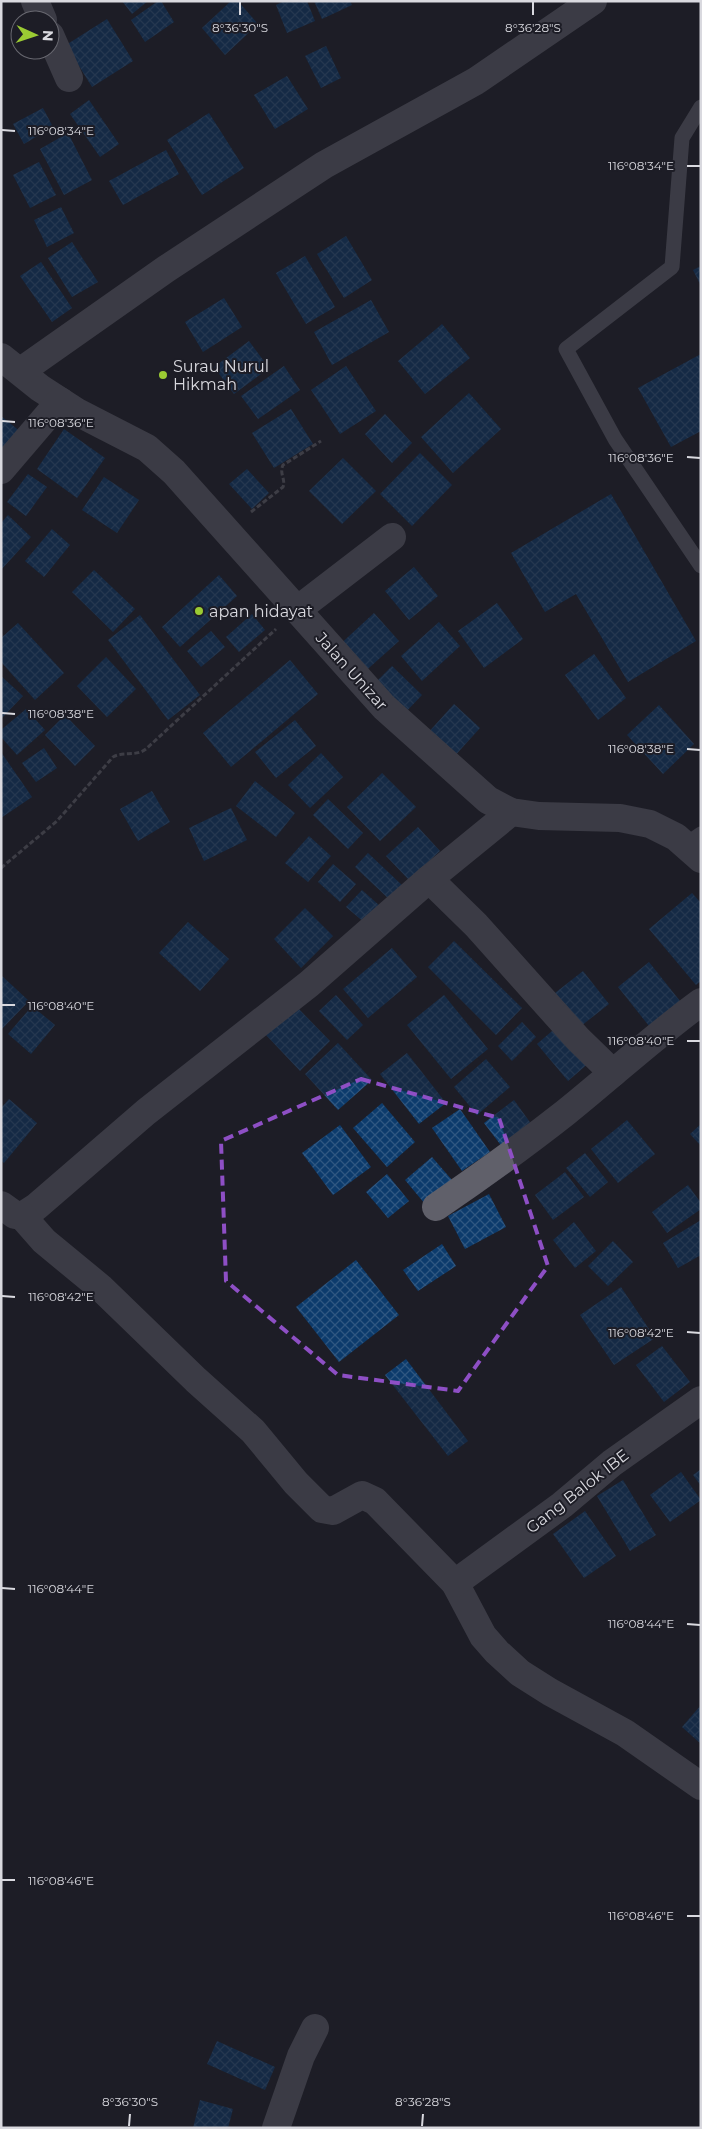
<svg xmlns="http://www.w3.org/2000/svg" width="702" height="2129" viewBox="0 0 702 2129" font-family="Montserrat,sans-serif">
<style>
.building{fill:url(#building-cross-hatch)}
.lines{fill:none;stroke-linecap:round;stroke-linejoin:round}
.path{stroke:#64646c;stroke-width:3;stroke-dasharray:5 2.5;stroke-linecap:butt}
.service{stroke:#60606a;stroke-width:15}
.minor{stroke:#60606a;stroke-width:28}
.marked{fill:none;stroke:#8e4fc5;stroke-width:4;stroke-dasharray:10 6;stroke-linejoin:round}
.ticks{fill:none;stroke:#d9d9df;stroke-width:2}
.poi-dot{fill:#9bcb33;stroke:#1d1d26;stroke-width:2}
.labels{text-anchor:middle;stroke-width:4;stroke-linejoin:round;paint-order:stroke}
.poi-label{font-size:16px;fill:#d9d9df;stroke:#1d1d26;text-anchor:start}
.street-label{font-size:16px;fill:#d9d9df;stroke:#1d1d26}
.ticks-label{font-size:12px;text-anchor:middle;fill:#d9d9df;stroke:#1d1d26;stroke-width:4;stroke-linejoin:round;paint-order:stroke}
</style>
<defs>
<pattern id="building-cross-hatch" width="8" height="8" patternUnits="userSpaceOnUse" patternTransform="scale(1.25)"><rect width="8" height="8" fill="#0c3b6c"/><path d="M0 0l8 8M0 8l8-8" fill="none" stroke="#2f5781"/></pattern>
</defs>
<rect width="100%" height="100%" fill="#1d1d26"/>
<g class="building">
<path d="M122,1H148L132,14Z"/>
<path d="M158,1H161L174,22L145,42L131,20Z"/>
<path d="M231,1H238L258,24L225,55L202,28Z"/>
<path d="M284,1H307L315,21L287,33L276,5Z"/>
<path d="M314,1H350L352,5L322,19Z"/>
<path d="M107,19L133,61L92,87L66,45Z"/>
<path d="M326,46L341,78L321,88L305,56Z"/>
<path d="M287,76L308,109L275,129L254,95Z"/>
<path d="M89,100L119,144L100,157L70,114Z"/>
<path d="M43,108L53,127L24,144L13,124Z"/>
<path d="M209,113L244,168L202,195L167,140Z"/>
<path d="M68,133L92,180L64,195L40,149Z"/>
<path d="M166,150L179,174L123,205L109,181Z"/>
<path d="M39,162L56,195L30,208L13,175Z"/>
<path d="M61,207L74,233L47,247L34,220Z"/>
<path d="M346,236L372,280L344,298L317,254Z"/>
<path d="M72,242L98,282L72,297L48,258Z"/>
<path d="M305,256L335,307L306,324L276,273Z"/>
<path d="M41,262L72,308L52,322L20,276Z"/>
<path d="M701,266V286L693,270Z"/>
<path d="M224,298L242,327L203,352L185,322Z"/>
<path d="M371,300L389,332L332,365L314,332Z"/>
<path d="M442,324L470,358L425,394L398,361Z"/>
<path d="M249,341L269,368L234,394L214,367Z"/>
<path d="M701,354V431L671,447L638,388Z"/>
<path d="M284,366L300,390L258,419L241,396Z"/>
<path d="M346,366L376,411L340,434L311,390Z"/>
<path d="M469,393L501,429L453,473L421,437Z"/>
<path d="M291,409L313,444L274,468L252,433Z"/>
<path d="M385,414L412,443L392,463L365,434Z"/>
<path d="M1,416L22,433L1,459Z"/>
<path d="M64,429L105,458L77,498L37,469Z"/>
<path d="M420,453L452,485L412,526L380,494Z"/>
<path d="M343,458L376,491L342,524L309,491Z"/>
<path d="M247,469L269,493L252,509L229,484Z"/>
<path d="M28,474L47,487L26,516L7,502Z"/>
<path d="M104,477L139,500L117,533L82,510Z"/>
<path d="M611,494L696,641L628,682L576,594L545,612L511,553Z"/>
<path d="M8,515L31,537L1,570V523Z"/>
<path d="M52,529L70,545L44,577L25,561Z"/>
<path d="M414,567L438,596L409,620L385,591Z"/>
<path d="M94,570L135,609L113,632L72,592Z"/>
<path d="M219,575L237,596L180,647L162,627Z"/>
<path d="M497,603L523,639L484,668L458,631Z"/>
<path d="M374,613L399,641L360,676L335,649Z"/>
<path d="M252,614L265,630L239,652L226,637Z"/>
<path d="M140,615L200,695L168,720L108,640Z"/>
<path d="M439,622L460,646L422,681L401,656Z"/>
<path d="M18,623L64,673L35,700L1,662V638Z"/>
<path d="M211,631L225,647L201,667L187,651Z"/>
<path d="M594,654L626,698L598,720L565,675Z"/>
<path d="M106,657L136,689L107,717L77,686Z"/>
<path d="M290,660L318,694L231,767L203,733Z"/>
<path d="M392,666L422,695L403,715L372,686Z"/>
<path d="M1,676L23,696L1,719Z"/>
<path d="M454,704L480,728L452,759L426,735Z"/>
<path d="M659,705L694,744L663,774L627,735Z"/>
<path d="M26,709L45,730L17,755L1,737V730Z"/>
<path d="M65,715L95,746L75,766L45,735Z"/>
<path d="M295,720L316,746L276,778L255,752Z"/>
<path d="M44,748L57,768L36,782L22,763Z"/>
<path d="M1,752L32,797L1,818Z"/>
<path d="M321,753L343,777L310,808L288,785Z"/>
<path d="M382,773L416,807L380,841L347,807Z"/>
<path d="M255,781L295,813L276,837L236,806Z"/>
<path d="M152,791L170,822L138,841L120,809Z"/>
<path d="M328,799L363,833L348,849L313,815Z"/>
<path d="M231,808L247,840L204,861L189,828Z"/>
<path d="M418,827L440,851L409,880L386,856Z"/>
<path d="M309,836L331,856L308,882L285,863Z"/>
<path d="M368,853L404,887L391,901L355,867Z"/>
<path d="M333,864L356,884L340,902L318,882Z"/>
<path d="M362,890L380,906L365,923L346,907Z"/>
<path d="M692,893L701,903V981L696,985L649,929Z"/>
<path d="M305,908L333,936L301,968L274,939Z"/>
<path d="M188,922L229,959L200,991L159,953Z"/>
<path d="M454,941L522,1008L496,1035L428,967Z"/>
<path d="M392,948L417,977L368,1018L343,989Z"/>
<path d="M649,962L684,1006L653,1031L618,987Z"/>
<path d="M583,971L609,1004L581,1026L555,993Z"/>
<path d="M1,975L29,1001L2,1029L1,1028Z"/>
<path d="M336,995L363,1025L347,1040L319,1011Z"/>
<path d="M444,995L488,1049L451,1079L407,1025Z"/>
<path d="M295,1005L330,1041L300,1071L266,1035Z"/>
<path d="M32,1006L55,1025L31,1054L8,1034Z"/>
<path d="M522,1022L536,1037L512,1061L498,1046Z"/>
<path d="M559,1025L590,1062L568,1081L537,1044Z"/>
<path d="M338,1043L372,1080L338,1110L305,1074Z"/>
<path d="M407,1053L446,1103L419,1124L380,1074Z"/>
<path d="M486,1059L510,1087L477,1115L454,1087Z"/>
<path d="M9,1099L37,1123L4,1163L1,1160V1108Z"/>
<path d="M514,1100L532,1125L503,1148L484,1123Z"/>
<path d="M382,1103L415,1142L387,1167L353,1128Z"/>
<path d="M460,1109L490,1152L462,1171L432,1128Z"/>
<path d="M627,1120L655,1154L618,1183L591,1149Z"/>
<path d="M701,1124V1146L690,1134Z"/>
<path d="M340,1125L371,1167L333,1195L302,1153Z"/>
<path d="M585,1153L608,1182L590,1197L566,1168Z"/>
<path d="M432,1157L452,1180L425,1204L405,1180Z"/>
<path d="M565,1172L584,1197L553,1220L535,1195Z"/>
<path d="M387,1174L409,1201L388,1218L366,1192Z"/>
<path d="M688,1185L701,1203V1209L667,1233L652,1212Z"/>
<path d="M489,1194L506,1227L465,1249L448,1216Z"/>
<path d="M701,1220V1255L678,1268L663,1243Z"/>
<path d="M574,1222L596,1251L575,1268L553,1240Z"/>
<path d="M613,1241L633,1262L608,1286L588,1266Z"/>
<path d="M442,1244L456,1266L418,1291L403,1270Z"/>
<path d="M356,1260L399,1315L339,1362L296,1307Z"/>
<path d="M621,1287L655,1338L614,1365L580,1315Z"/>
<path d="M662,1346L690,1382L664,1402L636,1365Z"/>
<path d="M406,1359L468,1441L448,1456L385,1375Z"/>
<path d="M701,1469V1486L693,1475Z"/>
<path d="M681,1472L701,1500L670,1522L650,1495Z"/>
<path d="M623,1480L656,1535L630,1551L597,1496Z"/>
<path d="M585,1511L616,1556L584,1578L553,1534Z"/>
<path d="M701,1705V1744L682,1727Z"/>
<path d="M217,2041L275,2067L265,2090L207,2064Z"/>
<path d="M200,2100L233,2109L228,2128H193Z"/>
</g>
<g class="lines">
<g class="path">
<path d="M251,512L283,487C286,479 279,474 283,465L321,441"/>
<path d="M1,868L57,821L113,757C124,751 135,757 146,749L276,629"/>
</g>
<g class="service">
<path d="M701,107L682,138L672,267L566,349L615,439L701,566"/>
<path d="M685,845L701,834"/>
</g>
<g class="minor">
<path d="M35,1L43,20"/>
<path d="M50,35L69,78"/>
<path d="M1,357L40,388L77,412L147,448L174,472L384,707L488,800L511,812L539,816L620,818L650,824L676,837L701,859"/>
<path d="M21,371L166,269L324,165L476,81L593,1"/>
<path d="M1,470L60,401"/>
<path d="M297,610L392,537"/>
<path d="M429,879L476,925L578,1039L613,1073"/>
<path d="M1,1205L15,1215L22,1216L36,1207L146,1112L309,984L429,879L511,812"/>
<path d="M436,1207C480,1177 523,1146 565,1113C611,1076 653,1037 701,1002"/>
<path d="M22,1216L44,1241L101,1288L196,1380L253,1431L296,1483L322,1509L333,1511L362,1495L375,1501L455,1583L483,1636L497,1652L520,1673L550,1692L625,1733L701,1786"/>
<path d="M455,1583L562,1505L612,1463L701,1400"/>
<path d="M276,2128L301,2056L315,2028"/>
</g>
</g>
<path d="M0 0H702V2129H0ZM361,1079L499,1118L548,1266L458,1391L338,1375L226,1281L221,1141Z" fill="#1d1d26" fill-opacity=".55" fill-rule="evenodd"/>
<path class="marked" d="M361,1079L499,1118L548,1266L458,1391L338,1375L226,1281L221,1141Z"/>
<path class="ticks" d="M240,15V2M533,15V2M2,130L15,131M687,166H700M2,421L15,422M687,457L700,458M2,713L15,714M687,749L700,750M2,1005H15M687,1041H700M2,1296L15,1297M687,1332L700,1333M2,1588L15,1589M687,1624L700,1625M2,1880H15M687,1916H700M129,2126L130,2114M422,2126L423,2114"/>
<g class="poi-dot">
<circle cx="163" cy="375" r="5"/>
<circle cx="199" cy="611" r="5"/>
</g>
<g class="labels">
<g class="poi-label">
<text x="173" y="372">Surau Nurul<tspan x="173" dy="18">Hikmah</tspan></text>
<text x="209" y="617">apan hidayat</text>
</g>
<g class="street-label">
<text transform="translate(352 671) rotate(48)" y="6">Jalan Unizar</text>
<text transform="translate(577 1491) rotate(-38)" y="6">Gang Balok IBE</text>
</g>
</g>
<g class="ticks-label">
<text x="240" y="32">8°36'30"S</text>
<text x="533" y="32">8°36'28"S</text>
<text x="61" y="135">116°08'34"E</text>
<text x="641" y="170">116°08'34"E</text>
<text x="61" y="427">116°08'36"E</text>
<text x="641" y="462">116°08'36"E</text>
<text x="61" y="718">116°08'38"E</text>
<text x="641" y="753">116°08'38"E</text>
<text x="61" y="1010">116°08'40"E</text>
<text x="641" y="1045">116°08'40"E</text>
<text x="61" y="1301">116°08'42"E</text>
<text x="641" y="1337">116°08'42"E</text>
<text x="61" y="1593">116°08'44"E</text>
<text x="641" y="1628">116°08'44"E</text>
<text x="61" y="1885">116°08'46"E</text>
<text x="641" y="1920">116°08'46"E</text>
<text x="130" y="2106">8°36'30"S</text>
<text x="423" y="2106">8°36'28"S</text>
</g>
<rect width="702" height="2129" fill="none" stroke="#d9d9df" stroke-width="5"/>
<g transform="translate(35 35) rotate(93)"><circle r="24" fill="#1d1d26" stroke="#686870"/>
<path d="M0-4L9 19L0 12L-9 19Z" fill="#9bcb33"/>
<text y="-8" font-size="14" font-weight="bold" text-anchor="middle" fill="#d9d9df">N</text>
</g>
</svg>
